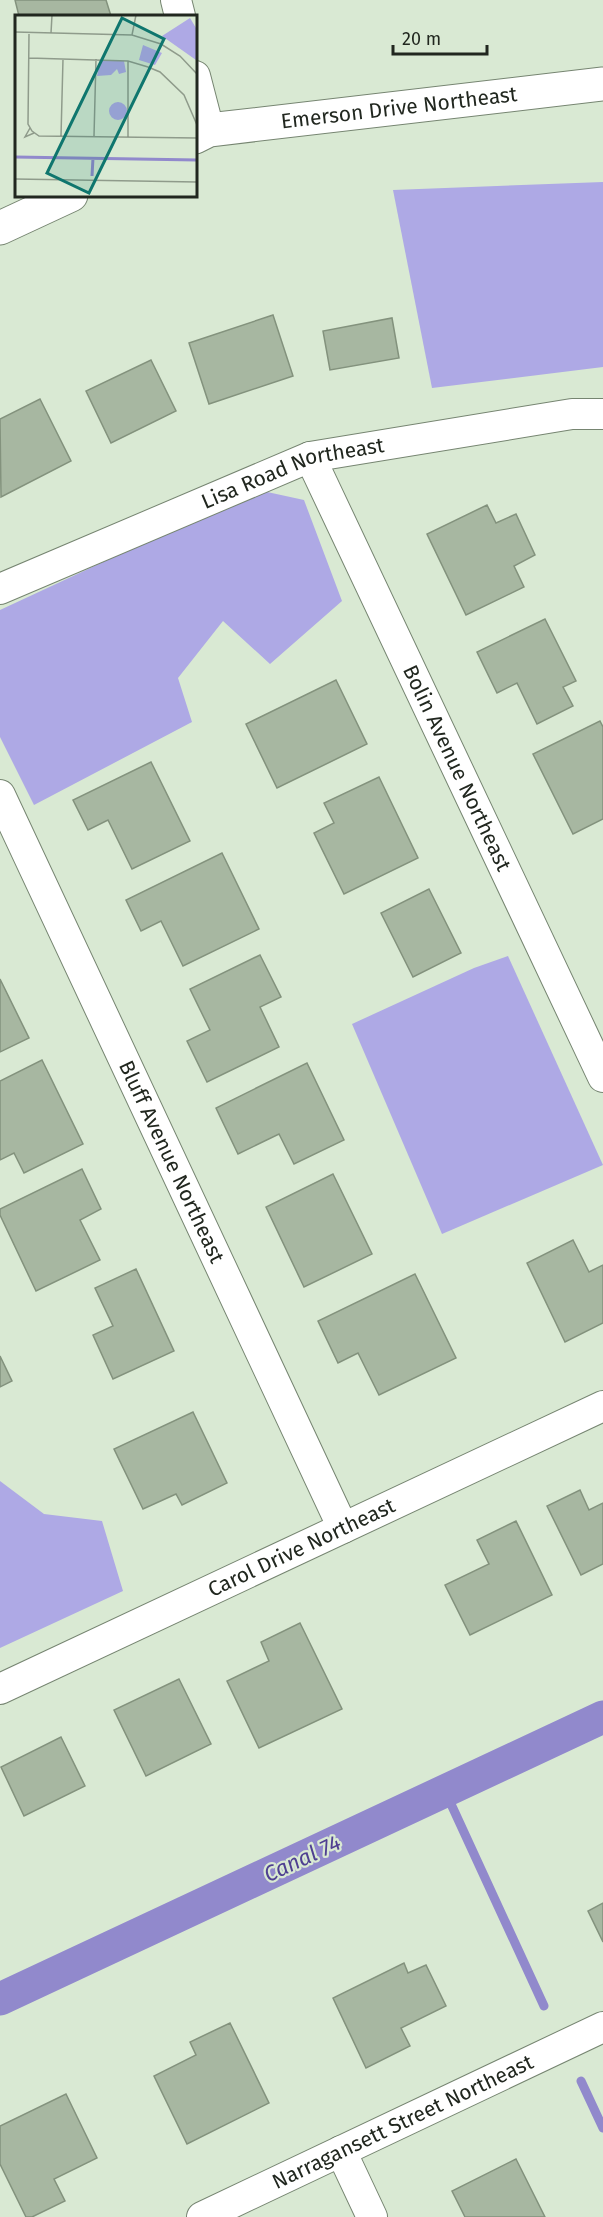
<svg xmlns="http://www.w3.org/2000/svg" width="603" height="2217" viewBox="0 0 603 2217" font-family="'Fira Sans',sans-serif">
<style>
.green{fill:#aea9e5}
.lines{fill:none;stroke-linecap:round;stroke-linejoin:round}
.stream{stroke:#9189cc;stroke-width:9}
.canal{stroke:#9189cc;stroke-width:33}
.building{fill:#a7b7a1;stroke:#83927d;stroke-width:1.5}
.street-casing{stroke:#768571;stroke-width:32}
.secondary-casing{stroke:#768571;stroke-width:35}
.street{stroke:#fff;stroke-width:30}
.secondary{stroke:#fff;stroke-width:33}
.labels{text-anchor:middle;stroke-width:4.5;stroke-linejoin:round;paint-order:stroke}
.street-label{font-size:21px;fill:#21271f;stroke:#d9e9d3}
.water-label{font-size:22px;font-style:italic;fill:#4f4091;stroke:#d9e9d3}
.inset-river{fill:none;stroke:#9189cc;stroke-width:3}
.inset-road{fill:none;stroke:#8f9b8b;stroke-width:1.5}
.view{fill:#0f766e;fill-opacity:0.15;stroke:#0f766e;stroke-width:3}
.inset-edge{fill:none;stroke:#21271f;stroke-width:3}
</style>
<rect width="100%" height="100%" fill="#d9e9d3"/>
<g class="green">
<path d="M603,182V367L432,388L393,190Z"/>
<path d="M258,490L304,500L342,601L270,664L223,621L178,678L192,722L34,805L0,737V610Z"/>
<path d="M508,956L603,1165L442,1234L352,1024L474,968Z"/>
<path d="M0,1481L44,1514L102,1521L123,1591L0,1648Z"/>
</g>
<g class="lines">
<g class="stream">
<path d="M445,1791L544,2006"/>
<path d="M581,2081L603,2128"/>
</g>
<path class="canal" d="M0,1999L603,1717"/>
</g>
<g class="building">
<path d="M15,0H106L111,16H19Z"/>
<path d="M273,315L293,376L209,404L189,343Z"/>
<path d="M392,318L399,358L330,370L323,331Z"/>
<path d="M151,360L176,411L111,443L86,391Z"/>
<path d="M40,399L71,461L1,497L0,419Z"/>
<path d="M487,505L496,523L516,514L535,555L514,566L524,587L466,615L427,534Z"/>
<path d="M545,619L576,681L563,687L573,706L537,724L517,683L497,693L477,652Z"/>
<path d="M336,680L367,744L277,788L246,724Z"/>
<path d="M600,721L603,727V819L573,834L533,754Z"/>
<path d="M151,762L190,841L132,869L108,820L88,830L73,800Z"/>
<path d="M379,777L418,858L344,894L314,833L334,823L324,803Z"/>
<path d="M222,853L259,929L183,966L161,921L141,931L126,900Z"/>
<path d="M429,889L461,953L413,977L381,913Z"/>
<path d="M260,955L281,997L260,1007L279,1047L207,1082L187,1041L210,1030L190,989Z"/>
<path d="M0,979L29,1038L0,1052Z"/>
<path d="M42,1060L83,1144L24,1173L14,1153L0,1160V1081Z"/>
<path d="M307,1063L344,1140L294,1164L279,1134L238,1154L216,1108Z"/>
<path d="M82,1169L101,1209L80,1220L100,1260L36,1291L0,1215V1209Z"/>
<path d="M333,1174L372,1254L304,1287L266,1207Z"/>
<path d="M573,1240L589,1272L603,1265V1323L565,1342L527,1263Z"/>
<path d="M136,1269L174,1351L113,1379L93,1335L113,1326L95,1288Z"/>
<path d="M415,1274L456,1358L379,1395L358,1353L338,1363L318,1321Z"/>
<path d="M0,1356L12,1381L0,1387Z"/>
<path d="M193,1412L227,1483L182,1505L176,1494L143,1509L114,1449Z"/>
<path d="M580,1490L589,1510L603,1503V1564L581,1575L547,1506Z"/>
<path d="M516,1521L552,1595L470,1635L445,1585L489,1564L477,1540Z"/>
<path d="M300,1623L342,1709L259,1748L227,1681L269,1661L261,1642Z"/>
<path d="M179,1679L211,1744L146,1776L114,1710Z"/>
<path d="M61,1737L85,1786L24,1816L1,1767Z"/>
<path d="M603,1903V1942L588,1911Z"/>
<path d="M404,1963L408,1973L426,1965L446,2006L401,2028L410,2046L366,2068L333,1998Z"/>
<path d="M230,2023L269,2103L187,2144L154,2076L196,2055L190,2042Z"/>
<path d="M66,2094L97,2158L54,2179L65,2201L32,2217H26L0,2164V2126Z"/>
<path d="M516,2159L545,2217H465L452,2191Z"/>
</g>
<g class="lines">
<g class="street-casing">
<g id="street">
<path d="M176,0L180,16"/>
<path d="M195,76L209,130"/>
<path id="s1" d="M310,457L603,1077"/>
<path id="s2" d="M0,589L310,457L572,414H603"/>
<path id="s3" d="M0,795L343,1528"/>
<path id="s4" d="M0,1689L603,1406"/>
<path d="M341,2151L372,2217"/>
<path id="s5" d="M202,2217L603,2027"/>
</g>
</g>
<g class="secondary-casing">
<g id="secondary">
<path id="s6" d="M195,137L209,130L603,84"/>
<path d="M0,228L71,195"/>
</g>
</g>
<use href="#street" class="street"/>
<use href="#secondary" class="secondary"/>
</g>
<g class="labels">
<g class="street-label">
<text dy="7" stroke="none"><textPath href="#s6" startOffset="207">Emerson Drive Northeast</textPath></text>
<text dy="7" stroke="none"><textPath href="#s2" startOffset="316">Lisa Road Northeast</textPath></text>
<text dy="7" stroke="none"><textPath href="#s1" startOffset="344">Bolin Avenue Northeast</textPath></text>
<text dy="7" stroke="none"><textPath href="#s3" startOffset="405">Bluff Avenue Northeast</textPath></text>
<text dy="7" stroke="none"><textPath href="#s4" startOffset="333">Carol Drive Northeast</textPath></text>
<text dy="7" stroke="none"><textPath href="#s5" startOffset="222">Narragansett Street Northeast</textPath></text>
</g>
<g class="water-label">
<text transform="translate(302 1858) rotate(-25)" y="8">Canal 74</text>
</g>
</g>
<g transform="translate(15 15)">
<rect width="182" height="182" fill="#d9e9d3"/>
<path d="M175,3L181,13V45L147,21ZM128,30L147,38L140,50L124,45ZM85,46H109L111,57L104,59L102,54L96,60L82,61ZM94 96a9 9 0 1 1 18 0a9 9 0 1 1-18 0Z" fill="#aea9e5"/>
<path class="inset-river" d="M0,142L182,145M77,161L78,143"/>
<path class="inset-road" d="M0,17L117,20L146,29L165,41L182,59M36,18L37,0M14,19L13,109L17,116L24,121L182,123M117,20L121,0M14,43L113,46L133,52L145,57L169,80L182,110M15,113L10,122L19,118M46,121L48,44M79,121L81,44M113,122V46M0,164L182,167"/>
<path class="view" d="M107,3L149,24L74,178L32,158Z"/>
<rect width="182" height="182" class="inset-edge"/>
</g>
<path d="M393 45v9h94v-9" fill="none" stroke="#21271f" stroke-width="3"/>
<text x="402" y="45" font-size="18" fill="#21271f" stroke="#d9e9d3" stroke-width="4.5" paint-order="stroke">20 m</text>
</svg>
